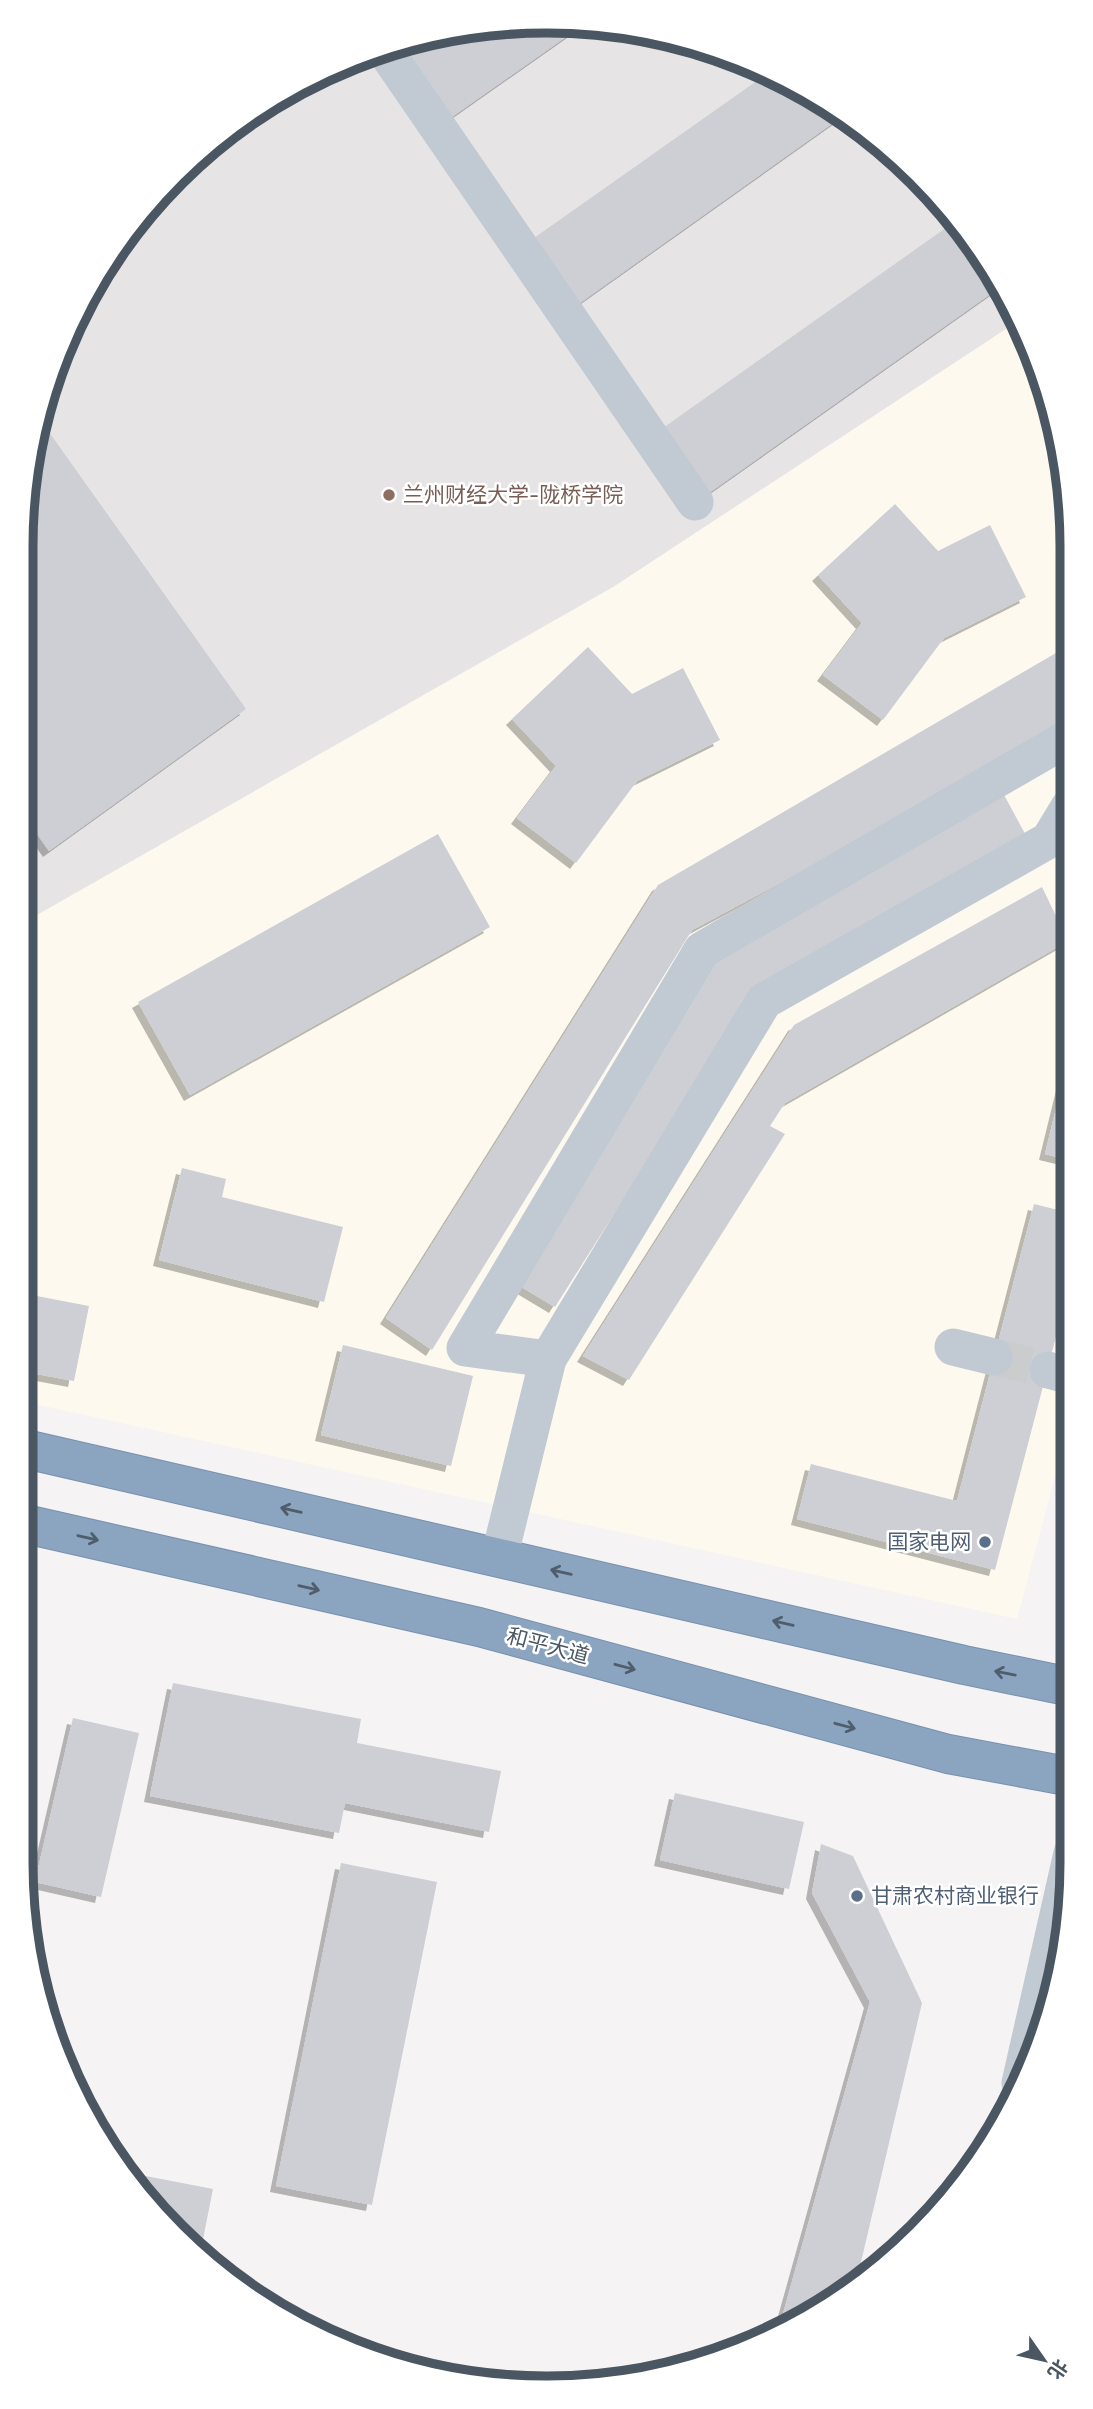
<svg xmlns="http://www.w3.org/2000/svg" width="1093" height="2409" viewBox="0 0 1093 2409" font-family="Rubik,'Noto Sans SC',sans-serif">
<style>
.commercial{fill:#fdf9ef}
.education{fill:#e6e4e5}
.building{fill:#cdcfd5;filter:url(#shadow)}
.lines{fill:none;stroke-linecap:round;stroke-linejoin:round}
.minor-tunnel{stroke:#caccce;stroke-width:37;stroke-dasharray:37 18;stroke-linecap:butt}
.highway-casing{stroke:#7690ad;stroke-width:40}
.minor{stroke:#c1cad2;stroke-width:37}
.highway{stroke:#8ba5c1;stroke-width:38}
.oneway{stroke:#505e6b}
.education-dot{fill:#8d6e63;stroke:#fff;stroke-width:2.5}
.service-dot{fill:#5c6f8a;stroke:#fff;stroke-width:2.5}
.labels{text-anchor:middle;stroke-width:5;stroke-linejoin:round;paint-order:stroke}
.education-label{font-size:21px;fill:#785e54;stroke:#fff;text-anchor:start}
.service-label{font-size:21px;fill:#4e5e75;stroke:#fff;text-anchor:end}
.street-label{font-size:21px;fill:#4a5661;stroke:#fff}
.rim{fill:none;stroke:#4a5661;stroke-width:9}
</style>
<defs>
<filter id="shadow"><feDropShadow dx="-6" dy="6" stdDeviation="0" flood-color="#0004"/></filter>
</defs>
<rect width="100%" height="100%" fill="#f5f3f3"/>
<path class="commercial" d="M1018,321L1032,345L1067,478L1071,1417L1017,1619L21,1401V924L613,587Z"/>
<path class="education" d="M546,21L649,31L747,61L866,129L963,226L1018,321L613,587L21,924V546L31,444L61,346L109,255L175,175L254,110L345,61L444,31Z"/>
<g class="building">
<path d="M546,21L583,25L452,117L406,52L430,35L444,31Z"/>
<path d="M768,73L843,116L580,303L534,238Z"/>
<path d="M957,220L963,226L999,288L709,493L663,428Z"/>
<path d="M39,418L246,709L49,851L21,811V546L31,444Z"/>
<path d="M895,504L938,551L990,525L1026,597L944,638L883,720L823,675L862,623L818,575Z"/>
<path d="M1068,646V729L692,930L432,1350L386,1318L658,885Z"/>
<path d="M588,647L632,694L683,668L720,740L637,781L576,863L517,818L556,766L512,719Z"/>
<path d="M1003,793L1030,843L753,995L555,1307L515,1283L714,957Z"/>
<path d="M438,834L490,927L190,1095L138,1002Z"/>
<path d="M1042,887L1068,941L785,1103L770,1126L785,1134L629,1380L583,1356L794,1025Z"/>
<path d="M1068,1060H1069L1070,1160L1045,1154Z"/>
<path d="M182,1168L226,1179L222,1197L343,1227L324,1302L159,1260Z"/>
<path d="M1034,1204L1070,1213V1283L995,1570L797,1519L811,1464L957,1501Z"/>
<path d="M21,1293L89,1306L74,1381L21,1371Z"/>
<path d="M343,1345L473,1376L451,1466L321,1435Z"/>
<path d="M173,1683L361,1719L357,1743L501,1771L489,1832L345,1803L339,1833L150,1796Z"/>
<path d="M73,1718L139,1733L101,1897L35,1882Z"/>
<path d="M675,1793L804,1822L789,1889L660,1860Z"/>
<path d="M821,1844L853,1856L922,2003L857,2279L809,2318L778,2332L870,2002L812,1893Z"/>
<path d="M341,1863L437,1882L372,2205L276,2186Z"/>
<path d="M125,2172L213,2189L201,2249L151,2209Z"/>
</g>
<g class="lines">
<path class="minor-tunnel" d="M994,1357L1048,1370"/>
<g class="highway-casing">
<g id="highway">
<path d="M21,1448L964,1665L1071,1687"/>
<path d="M21,1523L479,1627L948,1754L1072,1777"/>
</g>
</g>
<g class="minor">
<path d="M384,49L695,502"/>
<path d="M953,1347L994,1357"/>
<path d="M548,1359L465,1348L702,950L1068,738"/>
<path d="M1048,1370L1070,1376"/>
<path d="M499,1558L548,1359L764,1001L1049,840L1069,807"/>
<path d="M1020,2083L1072,1853"/>
</g>
<use href="#highway" class="highway"/>
</g>
<defs><path id="oneway-shaft" d="M-6 0H5M1.5-3L5.5 0L1.5 3" fill="none" stroke-width="1.6" stroke-linecap="round" stroke-linejoin="round" transform="scale(1.75)"/></defs>
<g class="oneway">
<use href="#oneway-shaft" transform="translate(291 1510) rotate(-167)"/>
<use href="#oneway-shaft" transform="translate(88 1538) rotate(13)"/>
<use href="#oneway-shaft" transform="translate(561 1572) rotate(-167)"/>
<use href="#oneway-shaft" transform="translate(309 1588) rotate(13)"/>
<use href="#oneway-shaft" transform="translate(783 1623) rotate(-167)"/>
<use href="#oneway-shaft" transform="translate(625 1667) rotate(15)"/>
<use href="#oneway-shaft" transform="translate(1005 1673) rotate(-169)"/>
<use href="#oneway-shaft" transform="translate(845 1726) rotate(15)"/>
</g>
<circle class="education-dot" cx="389" cy="495" r="7"/>
<g class="service-dot">
<circle cx="985" cy="1542" r="7"/>
<circle cx="857" cy="1896" r="7"/>
</g>
<g class="labels">
<g class="education-label">
<text x="403" y="502">兰州财经大学-陇桥学院</text>
</g>
<g class="service-label">
<text x="971" y="1549">国家电网</text>
<text x="871" y="1903" text-anchor="start">甘肃农村商业银行</text>
</g>
<g class="street-label">
<text transform="translate(548 1646) rotate(15)" y="7">和平大道</text>
</g>
</g>
<path d="M0 0H1093V2409H0ZM546 33H547A513 513 0 0 1 1060 546V1863A513 513 0 0 1 547 2376H546A513 513 0 0 1 33 1863V546A513 513 0 0 1 546 33Z" fill="#fff" fill-rule="evenodd"/>
<path class="rim" d="M546 33H547A513 513 0 0 1 1060 546V1863A513 513 0 0 1 547 2376H546A513 513 0 0 1 33 1863V546A513 513 0 0 1 546 33Z"/>
<g transform="translate(1044 2360) rotate(124)" stroke="#ffffff" stroke-width="5" paint-order="stroke">
<path d="M0-5L12 26L0 18L-12 26Z" fill="#4a5661"/>
<text y="-10" font-size="19" font-weight="bold" text-anchor="middle" fill="#4a5661">北</text>
</g>
</svg>
